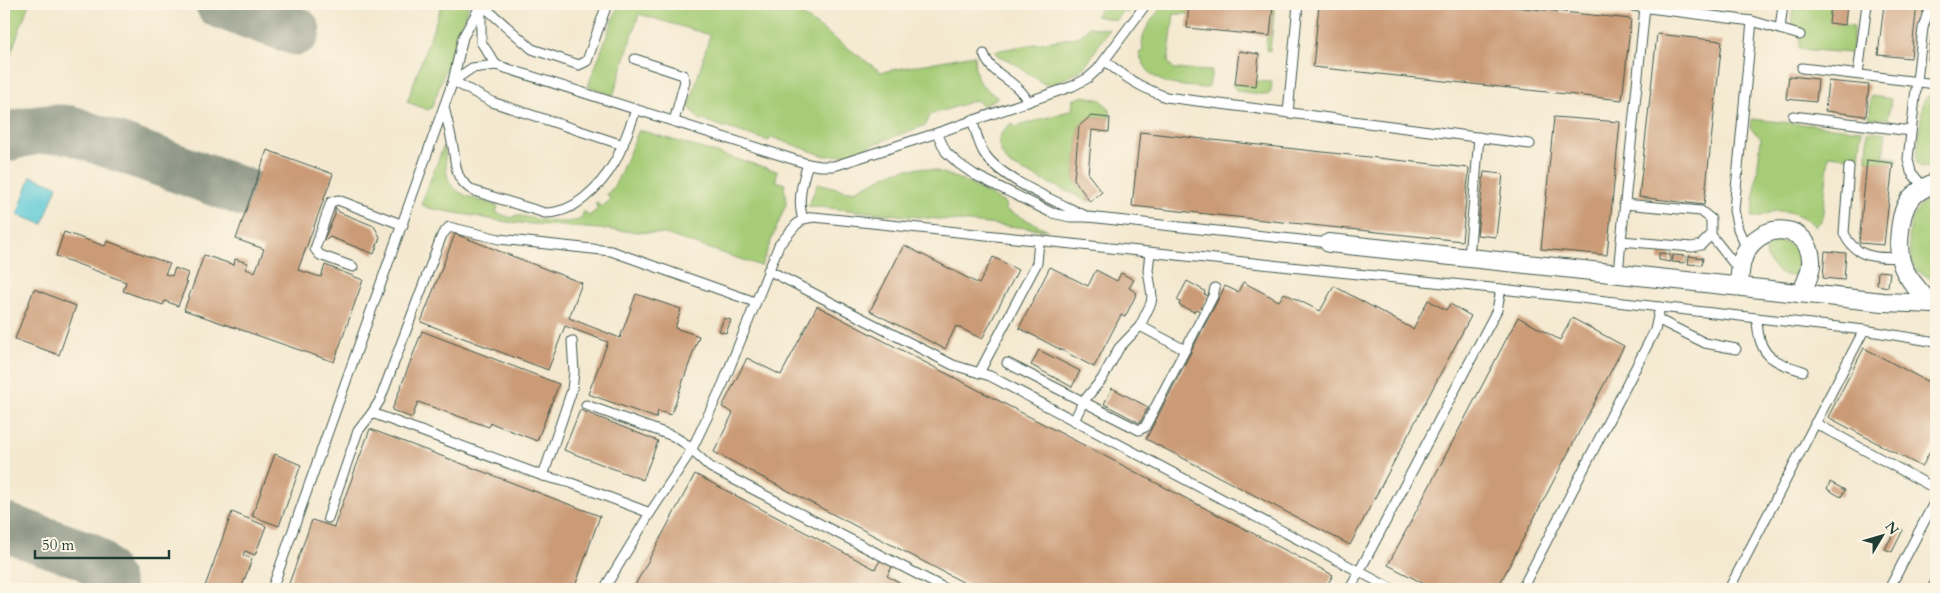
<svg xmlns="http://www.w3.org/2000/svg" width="1940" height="593" viewBox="0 0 1940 593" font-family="Cardo,serif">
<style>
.green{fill:#a6cc77;stroke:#628456}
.water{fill:#5dc9d7;stroke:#3e8386}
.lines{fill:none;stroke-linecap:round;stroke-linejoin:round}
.taxiway{stroke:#8a9382;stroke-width:49}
.building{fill:#cb9b77}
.service-casing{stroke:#3f574b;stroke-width:11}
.minor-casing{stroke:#3f574b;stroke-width:20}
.service{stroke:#fff;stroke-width:9}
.minor{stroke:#fff;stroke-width:18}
</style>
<rect width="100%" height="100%" fill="#fcf5e5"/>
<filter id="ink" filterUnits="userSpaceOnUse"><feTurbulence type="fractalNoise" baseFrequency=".02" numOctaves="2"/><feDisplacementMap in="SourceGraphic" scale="10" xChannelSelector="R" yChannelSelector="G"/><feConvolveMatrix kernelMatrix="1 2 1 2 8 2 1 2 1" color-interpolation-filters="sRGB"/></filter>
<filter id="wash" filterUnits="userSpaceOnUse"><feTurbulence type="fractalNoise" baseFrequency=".0096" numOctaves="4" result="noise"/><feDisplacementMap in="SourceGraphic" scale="20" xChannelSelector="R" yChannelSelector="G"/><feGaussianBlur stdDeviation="1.12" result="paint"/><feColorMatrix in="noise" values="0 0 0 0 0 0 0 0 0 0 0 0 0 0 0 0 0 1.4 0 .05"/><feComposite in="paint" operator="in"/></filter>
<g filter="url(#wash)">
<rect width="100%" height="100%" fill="#f4e9d0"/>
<g class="green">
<path d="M4,4H29L4,72Z"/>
<path d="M442,4H469L432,107L428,110L407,102Z"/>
<path d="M619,4H787L881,72L974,55C976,82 977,82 998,98L983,105L976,100L930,115L926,125L845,155L825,156L771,137L769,141L699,119L689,107L710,35L639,14L613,96L588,86Z"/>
<path d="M1105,4H1133L1127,13L1123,10L1116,20L1095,16Z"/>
<path d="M1164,4H1189L1188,14H1174L1168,62L1174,69L1212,71L1209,86L1205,88C1175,85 1150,87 1139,53L1143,51C1139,32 1153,19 1164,4Z"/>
<path d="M1273,4H1275L1270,51L1266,50L1267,35H1270Z"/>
<path d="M1793,4H1831L1830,23L1854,26L1851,53L1799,49L1800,29L1791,28Z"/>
<path d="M1088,27L1109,29L1087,64L1079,72L1051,85L1044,84L1009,60L998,56L995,51L1081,36Z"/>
<path d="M1256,81L1272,82L1271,92L1268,95L1237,91L1233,86V83L1255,86Z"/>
<path d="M1936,92V169L1919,166L1916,161L1923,102L1926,97Z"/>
<path d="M1084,96L1101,100L1110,110V118L1091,116L1079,126L1074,179L1090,202L1010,165C997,150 993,136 1012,123L1015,127L1072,110L1073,100Z"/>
<path d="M1871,96L1891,99L1888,119L1869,118Z"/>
<path d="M1751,119L1862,130L1859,158L1829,155L1822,220L1815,226C1804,216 1786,208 1771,212C1765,214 1759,218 1752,217L1761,138L1750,128Z"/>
<path d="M639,130L777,171L776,181L785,184C783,191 787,197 786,204L761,266L665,234L507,222L428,208L421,204L444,145C446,155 445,172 449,181C457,197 483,201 498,206L496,213L513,218L515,215C533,218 564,226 581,219L584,211L589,216L598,209L595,203L597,202L601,207L611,200L607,195L616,183Z"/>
<path d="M1868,131L1886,133L1883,156L1898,158L1897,164L1867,160Z"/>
<path d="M922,168C952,172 979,189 1005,203L1006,210L1048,230L808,206L818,183L847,191L857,190L891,173L906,169Z"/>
<path d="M1936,194V282L1920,272L1916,271C1904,244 1906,207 1936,194Z"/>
<path d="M1777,241C1798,244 1803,255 1800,274C1783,282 1763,263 1766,246L1769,243Z"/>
</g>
<path class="water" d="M31,176L57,186L43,224L17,215Z"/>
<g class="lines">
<g class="taxiway">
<path d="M220,4L296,31"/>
<path d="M4,138C27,131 47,127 71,130L249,194"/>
<path d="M4,527L87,556C100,565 108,574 111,589"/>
</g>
</g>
<g id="blocks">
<g class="building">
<path d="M1189,4H1273L1270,36L1187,28Z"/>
<path d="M1319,4H1484L1631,19L1622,100L1313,67Z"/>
<path d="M1831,4H1847L1845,25L1829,23Z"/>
<path d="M1884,4H1917L1911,58L1878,55Z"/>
<path d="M1932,30H1936V61L1928,60Z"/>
<path d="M1657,34L1722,41L1704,205L1639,197Z"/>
<path d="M1239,51L1259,54L1256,86L1235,84Z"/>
<path d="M1789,76L1818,79L1816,102L1786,99Z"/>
<path d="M1828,81L1869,85L1866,116L1825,111Z"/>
<path d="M1091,116L1110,118L1109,132L1092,130L1088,174L1102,192L1090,202L1074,179L1079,126Z"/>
<path d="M1554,117L1620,122L1607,255L1541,249Z"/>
<path d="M1140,132L1469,168L1462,241L1132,206Z"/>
<path d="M267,150L333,174L298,270L321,277L325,265L363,280L334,362L184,310L204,255L234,265L235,259L248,263L245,269L255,272L264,249L236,239Z"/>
<path d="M1867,160L1893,163L1884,245L1859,243Z"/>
<path d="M1484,172L1503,174L1496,237L1477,235Z"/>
<path d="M335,207L339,212L374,226L380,237L374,254L330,237L325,241L324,239L335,215Z"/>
<path d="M64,232L105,246L107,241L170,264L165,274L172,276L175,268L188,273L185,282L187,283L178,306L165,301L163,305L123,291L126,282L56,256Z"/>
<path d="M455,234L582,283L569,318L620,338L636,294L681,309L675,328L699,336L671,415L658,411L656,418L588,394L608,342L565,326L548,370L421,322Z"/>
<path d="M904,245L979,284L993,257L1018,270L982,339L956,326L945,349L870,311Z"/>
<path d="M1825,251L1846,253L1844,280L1823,278Z"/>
<path d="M1659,253L1670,254V262L1659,260Z"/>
<path d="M1673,255L1686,256L1685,263L1672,262Z"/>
<path d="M1689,256L1703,258L1702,265L1688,264Z"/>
<path d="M1050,267L1088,286L1096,270L1117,281L1121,273L1134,280L1129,288L1137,293L1125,317L1121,315L1094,367L1019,328Z"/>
<path d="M1878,271L1890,272L1888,287L1877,285Z"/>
<path d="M1187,281L1205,291L1204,294L1208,296L1200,311L1196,309L1194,312L1179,305L1180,302L1177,300Z"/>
<path d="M1243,282L1279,301L1284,293L1320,311L1334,286L1413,329L1428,300L1446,310L1450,304L1471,316L1350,545L1146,439L1225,286L1238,292Z"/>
<path d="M34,289L76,306L59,355L15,339Z"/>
<path d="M817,306L1333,575L1325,589H976L714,452L733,413L722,407L747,358L781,375Z"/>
<path d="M1518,317L1560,340L1572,318L1624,346L1497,589H1434L1388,565Z"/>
<path d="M724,318L731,320L726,333L719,331Z"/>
<path d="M422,331L559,384L537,441L491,423L489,427L418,402L412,418L392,410Z"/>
<path d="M1864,348L1936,386V440L1922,467L1828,417Z"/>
<path d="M1039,350L1080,371L1072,387L1031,365Z"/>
<path d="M1112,388L1148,407L1140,423L1104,404Z"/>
<path d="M580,410L658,441L643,480L564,450Z"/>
<path d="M370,429L600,516L574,589H287L312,520L334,527Z"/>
<path d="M275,454L301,465L279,526L252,516Z"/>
<path d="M695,474L875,569L881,559L893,565L887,576L912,589H633Z"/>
<path d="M1830,482L1845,490L1841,497L1827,489Z"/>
<path d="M232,512L266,526L255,555L245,551L243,555L252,559L241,589H204Z"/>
<path d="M1897,527L1903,530L1892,552L1885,549Z"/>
<path d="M1932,578L1936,581V589H1926Z"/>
</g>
</g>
</g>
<g filter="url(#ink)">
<use href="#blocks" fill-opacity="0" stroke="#3f574b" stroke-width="1"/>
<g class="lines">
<g class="service-casing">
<g id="service">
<path d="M481,4L532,49L579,65L587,61L607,4"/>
<path d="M1617,4L1752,21L1800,35"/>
<path d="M1780,29L1783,4"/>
<path d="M984,54C991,76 1018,80 1028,102"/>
<path d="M635,59L683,75L685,81L674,121"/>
<path d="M1105,61C1126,78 1140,87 1166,97L1530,144"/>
<path d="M496,65L481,42V5L463,37L453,81L492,102L623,145"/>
<path d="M1802,68L1936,84"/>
<path d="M1858,74L1867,4"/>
<path d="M444,107C447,119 450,131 452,142C457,164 452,178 474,191L545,213C560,213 573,207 584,198C616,172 622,147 636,110"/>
<path d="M1288,113L1298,4"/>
<path d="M1793,116L1911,131"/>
<path d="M937,133L946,152L959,164L975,175L1052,213L1070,217H1088C1060,203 1000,179 984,153C978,143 976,131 972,120"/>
<path d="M1849,167L1844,233C1854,257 1876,259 1900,257"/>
<path d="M1924,188L1911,172L1908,159L1923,28L1927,15L1933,4"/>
<path d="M1624,204L1701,211L1711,219V235L1701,245L1692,247L1621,241L1645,7"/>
<path d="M1088,217L1329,243"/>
<path d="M803,219C797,202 802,181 808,164"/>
<path d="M1711,235L1739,270"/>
<path d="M1747,249L1738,229L1734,210L1752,21"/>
<path d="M1469,257L1479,137"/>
<path d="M353,267L320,255L315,249L331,202L338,200L403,225"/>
<path d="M768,270L953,365L990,376L1392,589"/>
<path d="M1618,273L1621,241"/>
<path d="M1501,289L1864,330L1936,342"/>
<path d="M1757,318C1758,355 1770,361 1803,371"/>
<path d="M1659,320L1705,343L1736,349"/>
<path d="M1140,326L1185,350"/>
<path d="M1007,363L1139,430L1145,427L1213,296L1215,288"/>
<path d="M979,373L1037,263L1039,241"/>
<path d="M586,405L673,436L683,442L710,467L946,589"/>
<path d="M372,413L543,476L571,483L650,513"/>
<path d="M1074,421L1083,402L1102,379L1119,348L1140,326L1151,303L1152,296L1148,270L1150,253"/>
<path d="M1815,423L1936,489"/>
<path d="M543,476L572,390L574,372L572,341"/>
<path d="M328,518L358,431L372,413L380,400L442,235L449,227L499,239L611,251L755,302"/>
<path d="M272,589L453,81L472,68L496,65L808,164L820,166H834L937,133L1073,86L1088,78L1098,69L1146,4"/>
<path d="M604,589L650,513L691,451L723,384L779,245L796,225L803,219L814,217L1501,289L1497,310L1350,589"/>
<path d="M1522,589L1655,330L1660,307"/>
<path d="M1729,589L1864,330"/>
<path d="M1889,589L1936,499"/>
</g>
</g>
<g class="minor-casing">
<g id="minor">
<path d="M1329,243L1883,302L1936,304"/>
<path d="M1739,285C1740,273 1740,259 1748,248C1767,221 1809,225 1811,260C1812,271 1806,283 1801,293"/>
<path d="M1931,304C1921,293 1909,281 1903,267C1896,251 1899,213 1910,199C1917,191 1927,186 1936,182"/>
</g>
</g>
<use href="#service" class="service"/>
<use href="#minor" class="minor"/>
</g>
</g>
<rect width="1940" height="593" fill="none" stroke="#fcf5e5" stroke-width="20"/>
<g transform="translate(1882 536) rotate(52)" stroke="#fcf5e5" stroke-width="4" paint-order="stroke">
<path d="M0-4L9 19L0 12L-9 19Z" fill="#1f3d34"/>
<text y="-8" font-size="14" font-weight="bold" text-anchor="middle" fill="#1f3d34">N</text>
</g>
<path d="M35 550v8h134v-8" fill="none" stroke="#1f3d34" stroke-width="2.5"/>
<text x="42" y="550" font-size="15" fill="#1f3d34" stroke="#fcf5e5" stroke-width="4" paint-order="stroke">50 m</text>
</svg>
